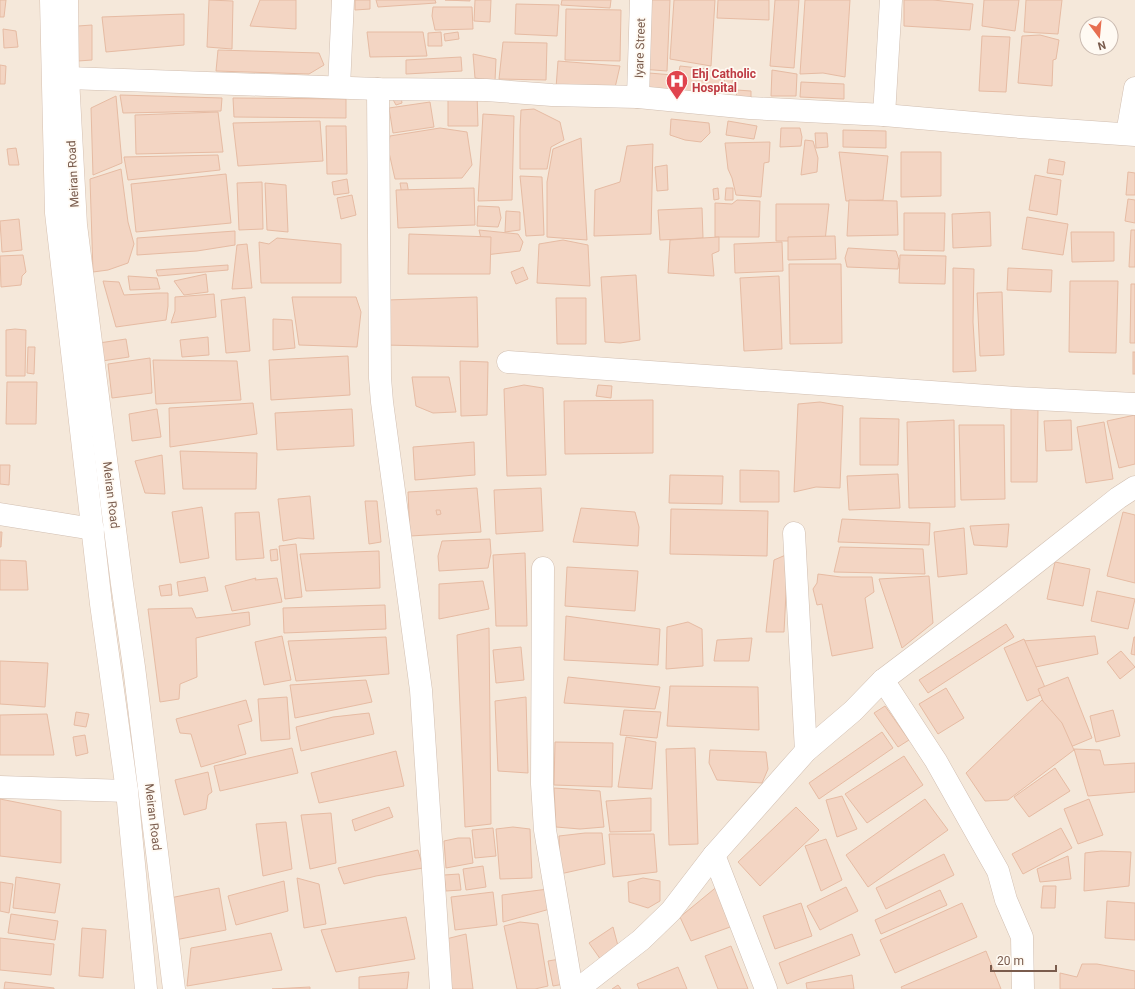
<svg xmlns="http://www.w3.org/2000/svg" width="1135" height="989" viewBox="0 0 1135 989" font-family="Roboto,sans-serif">
<style>
.residential{fill:#f5e8da;fill-rule:evenodd}
.building{fill:#f3d5c3;stroke:#e6bba3}
.lines{fill:none;stroke-linecap:round;stroke-linejoin:round}
.street-casing{stroke:#d1beb0;stroke-width:23}
.secondary-casing{stroke:#d6c0b0;stroke-width:23}
.street{stroke:#fff;stroke-width:22}
.secondary{stroke:#fff;stroke-width:22}
.labels{text-anchor:middle;stroke-width:3.5;stroke-linejoin:round;paint-order:stroke}
.street-label{font-size:12px;fill:#7a5c4d;stroke:#fffaf3}
.health-label{font-size:12px;font-weight:bold;fill:#be3a42;stroke:#fffaf3;text-anchor:start}
</style>
<rect width="100%" height="100%" fill="#fdf6ec"/>
<path class="residential" d="M0,0H1135V989H0ZM1087,24H1111V48H1087Z"/>
<g class="building">
<path d="M0,0H6L4,17H0Z"/>
<path d="M209,0L233,1L232,49L207,47Z"/>
<path d="M260,0H296V29L250,26Z"/>
<path d="M355,0H370V9L355,10Z"/>
<path d="M376,0H435L436,3L378,7Z"/>
<path d="M445,0H470V1Z"/>
<path d="M475,0H491L490,22L474,21Z"/>
<path d="M562,0H611L610,8L561,5Z"/>
<path d="M646,0H670L667,71L640,69Z"/>
<path d="M674,0H715L711,66L670,59Z"/>
<path d="M718,0H769V20L717,18Z"/>
<path d="M775,0H799L794,68L770,66Z"/>
<path d="M805,0H850L845,77L823,73L800,74Z"/>
<path d="M904,0H933L973,4L970,30L904,26Z"/>
<path d="M984,0H1019L1015,31L982,26Z"/>
<path d="M1026,0H1062L1058,34L1024,32Z"/>
<path d="M516,4L559,5L557,36L515,34Z"/>
<path d="M433,7H472L473,29L435,30L432,16Z"/>
<path d="M566,9L621,10L620,61L565,60Z"/>
<path d="M184,14V45L106,52L102,17Z"/>
<path d="M92,25V60L78,61V26Z"/>
<path d="M3,29L16,31L18,47L4,48Z"/>
<path d="M367,32H423L427,56L370,57Z"/>
<path d="M441,32L442,46H428V33Z"/>
<path d="M458,32L459,39L445,41L444,34Z"/>
<path d="M1040,35L1059,40L1056,59L1053,60L1052,86L1018,83L1022,36Z"/>
<path d="M982,36L1010,37L1006,92L979,91Z"/>
<path d="M503,42L547,43L546,80L499,79Z"/>
<path d="M218,50L319,53L324,65L309,74L216,71Z"/>
<path d="M473,54L496,59L495,81L475,78Z"/>
<path d="M461,57L462,71L406,74V60Z"/>
<path d="M558,61L620,66L614,92L556,88Z"/>
<path d="M0,65L6,66L5,84H0Z"/>
<path d="M680,66L708,69L721,80L717,98L674,96Z"/>
<path d="M772,70L797,74L796,96H771Z"/>
<path d="M649,73L673,75L671,92L645,91Z"/>
<path d="M725,73L733,74L732,84H724Z"/>
<path d="M801,82L844,84V99L800,97Z"/>
<path d="M737,90L751,91V99L736,98Z"/>
<path d="M400,91L402,103L396,105L390,94Z"/>
<path d="M477,93L478,126H448V97Z"/>
<path d="M120,95L222,98L221,111L123,113Z"/>
<path d="M116,96L122,163L93,175L91,108Z"/>
<path d="M233,98L346,99V118L234,117Z"/>
<path d="M430,102L434,127L393,133L389,108Z"/>
<path d="M534,109L560,122L564,140L551,147L547,169H520V130L521,110Z"/>
<path d="M218,112L223,152L136,154L135,115Z"/>
<path d="M483,114L514,116L512,200L478,201Z"/>
<path d="M671,119L709,123L710,133L701,142L685,140L670,135Z"/>
<path d="M320,121L323,161L238,166L233,123Z"/>
<path d="M728,121L757,126L754,139L726,135Z"/>
<path d="M326,126H346L347,174H327Z"/>
<path d="M440,128L467,132L472,165L462,178L395,179L388,148L390,136Z"/>
<path d="M781,128H800L802,137L801,146L780,147Z"/>
<path d="M843,130L886,131V148L843,147Z"/>
<path d="M815,133H827L828,147L816,148Z"/>
<path d="M581,138L587,240L547,237V182L553,149Z"/>
<path d="M805,140L813,141L818,158L817,172L801,175Z"/>
<path d="M770,142L769,162L764,163L761,197L736,195L732,178L728,169L725,143Z"/>
<path d="M653,144L651,234L594,236L595,190L620,182L627,146Z"/>
<path d="M16,148L19,165H9L7,149Z"/>
<path d="M839,152L888,156L883,200L846,201Z"/>
<path d="M901,152H941V196L901,197Z"/>
<path d="M218,155L220,170L128,180L124,157Z"/>
<path d="M1049,159L1065,162L1063,175L1047,173Z"/>
<path d="M667,165L668,190L657,191L655,167Z"/>
<path d="M121,169L128,222L134,244L128,263L108,270L93,272L90,179Z"/>
<path d="M1128,172L1135,173V195H1126Z"/>
<path d="M226,174L231,223L136,232L131,184Z"/>
<path d="M1035,175L1061,180L1057,215L1029,210Z"/>
<path d="M520,176L542,177L544,235L526,236Z"/>
<path d="M347,179L349,193L334,195L332,182Z"/>
<path d="M262,182L263,229L239,230L237,183Z"/>
<path d="M265,183L286,185L288,232L267,230Z"/>
<path d="M400,183H407L409,194L402,195Z"/>
<path d="M474,188L475,225L398,228L396,190Z"/>
<path d="M718,188L719,199L714,200L713,189Z"/>
<path d="M726,188H733V200H725Z"/>
<path d="M352,195L356,215L341,219L337,198Z"/>
<path d="M1128,199L1135,200V223L1125,221Z"/>
<path d="M737,200L760,201L759,237H715V203L732,204Z"/>
<path d="M849,200L897,201L898,235L847,236Z"/>
<path d="M776,204H829L825,241H776Z"/>
<path d="M478,206L499,207L501,218L498,227L477,226Z"/>
<path d="M702,208L703,238L660,240L658,210Z"/>
<path d="M506,211L520,212V230L505,232Z"/>
<path d="M990,212L991,246L953,248L952,214Z"/>
<path d="M904,213H945L944,251L904,250Z"/>
<path d="M1027,217L1068,224L1063,255L1022,249Z"/>
<path d="M19,219L22,250L2,252L0,221Z"/>
<path d="M479,230L518,234L523,242L520,251L485,255Z"/>
<path d="M1131,230H1135V267H1129Z"/>
<path d="M235,231V245L197,251L137,255V238Z"/>
<path d="M1071,232H1114V261L1072,262Z"/>
<path d="M409,234L491,237L490,274H408Z"/>
<path d="M835,236L836,259L788,260V237Z"/>
<path d="M719,237V251L712,254L714,276L668,273L670,240Z"/>
<path d="M277,238L341,244V283H261L259,242L269,244Z"/>
<path d="M563,240L588,245L590,286L537,283L539,244Z"/>
<path d="M782,242L783,271L735,273L734,244Z"/>
<path d="M247,244L252,288L232,289L237,245Z"/>
<path d="M848,248L896,251L899,260L898,269L847,267L845,258Z"/>
<path d="M23,255L26,272L22,276L21,285L1,287L0,256Z"/>
<path d="M900,255L946,256L945,284L899,283Z"/>
<path d="M789,264H841L842,343L790,344Z"/>
<path d="M228,265V270L158,276L156,270Z"/>
<path d="M523,267L528,279L516,284L511,272Z"/>
<path d="M953,268L974,269L973,322L976,371L953,372Z"/>
<path d="M1008,268L1052,270L1051,292L1007,290Z"/>
<path d="M206,274L208,292L184,295L174,281Z"/>
<path d="M636,275L640,340L620,343L605,342L601,277Z"/>
<path d="M128,276L157,278L160,289L130,290Z"/>
<path d="M779,276L782,349L744,351L740,278Z"/>
<path d="M103,281L119,282L124,295L157,293H168V306L166,320L116,327Z"/>
<path d="M1070,281H1118L1116,353L1069,352Z"/>
<path d="M1131,284H1135V343H1130Z"/>
<path d="M1002,292L1004,355L980,356L977,293Z"/>
<path d="M214,294L216,317L171,323L175,311V297Z"/>
<path d="M245,297L250,351L226,353L221,300Z"/>
<path d="M292,297H356L361,312L357,347L299,345Z"/>
<path d="M477,297L478,347L383,345L387,300Z"/>
<path d="M556,298H586V344H557Z"/>
<path d="M273,319L292,320L295,348L273,350Z"/>
<path d="M15,329L26,330L25,376H6V330Z"/>
<path d="M208,337L209,355L182,357L180,340Z"/>
<path d="M126,339L129,357L102,361L99,343Z"/>
<path d="M28,347H35L34,374L27,373Z"/>
<rect x="1133" y="352" width="2" height="22"/>
<path d="M348,356L350,395L271,400L269,360Z"/>
<path d="M150,358L152,393L112,398L108,364Z"/>
<path d="M153,360L237,361L241,400L156,404Z"/>
<path d="M460,361L488,362L487,415L461,416Z"/>
<path d="M412,377H449L456,412L433,413L416,406Z"/>
<path d="M7,382H37L36,424H6Z"/>
<path d="M524,385L543,388L546,475L507,476L504,389Z"/>
<path d="M598,385L612,386L611,398L596,396Z"/>
<path d="M653,400V453L565,454L564,401Z"/>
<path d="M820,402L843,406L840,488L816,487L794,492L798,404Z"/>
<path d="M253,403L257,434L170,447L169,408Z"/>
<path d="M1011,407H1038L1037,482H1011Z"/>
<path d="M157,409L161,437L132,441L129,414Z"/>
<path d="M352,409L354,446L277,450L275,413Z"/>
<path d="M1135,415V464L1119,468L1107,421Z"/>
<path d="M860,418L899,419L898,465H860Z"/>
<path d="M954,420L955,507L909,508L907,422Z"/>
<path d="M1071,420L1072,450L1046,451L1044,421Z"/>
<path d="M1104,422L1113,479L1086,483L1077,427Z"/>
<path d="M959,425H1004L1005,499L961,500Z"/>
<path d="M474,442L475,475L415,480L413,447Z"/>
<path d="M180,451L257,453L256,489H183Z"/>
<path d="M162,455L165,494L145,493L135,461Z"/>
<path d="M0,465H10L9,485L0,484Z"/>
<path d="M740,470L779,471V502H740Z"/>
<path d="M898,474L900,508L849,510L847,476Z"/>
<path d="M670,475L723,476L722,504L669,503Z"/>
<path d="M477,488L481,532L410,536L408,492Z"/>
<path d="M541,488L543,531L496,534L494,490Z"/>
<path d="M310,496L314,539L298,538L283,541L278,499Z"/>
<path d="M365,501H377L381,542L369,544Z"/>
<path d="M202,507L209,558L180,563L172,512Z"/>
<path d="M581,508L635,512L639,527L638,546L573,542Z"/>
<path d="M671,509L768,511L767,556L670,554Z"/>
<path d="M436,510H440L441,514L437,515Z"/>
<path d="M259,512L264,558L236,560L235,513Z"/>
<path d="M1123,512L1135,515V583L1107,576Z"/>
<path d="M842,519L930,523L929,545L838,542Z"/>
<path d="M1009,524L1007,547L974,545L970,526Z"/>
<path d="M964,528L967,574L938,577L934,532Z"/>
<path d="M0,532H2L1,547H0Z"/>
<path d="M490,539L491,553L488,568L439,571L438,556L442,541Z"/>
<path d="M296,544L302,597L285,599L279,546Z"/>
<path d="M840,547L923,549L925,574L834,572Z"/>
<path d="M277,549L278,560L271,561L270,550Z"/>
<path d="M379,551L380,588L306,591L300,554Z"/>
<path d="M525,553L527,626H496L493,555Z"/>
<path d="M788,554L784,632H766L774,560Z"/>
<path d="M0,560L26,561L28,590H0Z"/>
<path d="M1055,562L1090,569L1083,606L1047,599Z"/>
<path d="M567,567L638,571L635,611L565,606Z"/>
<path d="M818,574L841,577H872L874,592L865,598L873,648L832,656L822,604L817,605L813,589L817,583Z"/>
<path d="M929,576L933,623L902,648L879,579Z"/>
<path d="M205,577L208,591L179,596L177,582Z"/>
<path d="M256,578L255,580L277,578L282,602L232,611L225,586Z"/>
<path d="M483,581L489,609L439,619V584Z"/>
<path d="M171,584L172,595L161,596L159,586Z"/>
<path d="M1097,591L1135,599L1128,629L1091,621Z"/>
<path d="M385,605L386,629L284,633L283,608Z"/>
<path d="M192,608L196,618L249,612L250,625L196,638L197,677L180,684L179,699L160,702L148,609Z"/>
<path d="M566,616L660,629L658,665L564,660Z"/>
<path d="M688,622L702,629L703,666L666,669L667,627Z"/>
<path d="M1006,624L1014,637L928,693L919,680Z"/>
<path d="M489,628L491,824L465,827L457,635Z"/>
<path d="M282,636L291,680L264,685L255,642Z"/>
<path d="M1095,636L1098,654L1026,669L1022,641Z"/>
<path d="M386,637L389,674L296,681L288,641Z"/>
<path d="M1134,637H1135V655L1131,654Z"/>
<path d="M752,638L749,661H714L717,640Z"/>
<path d="M1024,639L1047,692L1027,701L1004,648Z"/>
<path d="M521,647L524,680L496,683L493,650Z"/>
<path d="M1121,651L1135,667L1120,679L1107,662Z"/>
<path d="M0,661L48,663L45,707L0,704Z"/>
<path d="M568,677L660,687L655,709L564,703Z"/>
<path d="M1068,677L1092,738L1063,750L1038,689Z"/>
<path d="M366,680L372,702L295,718L290,685Z"/>
<path d="M670,686L758,687L759,730L667,726Z"/>
<path d="M946,688L964,718L938,734L919,704Z"/>
<path d="M287,697L290,739L261,741L258,699Z"/>
<path d="M526,697L528,773L498,771L495,701Z"/>
<path d="M246,700L252,721L238,725L246,754L201,767L191,734L180,733L176,719Z"/>
<path d="M1042,700L1062,723L1074,750L1008,800L985,801L966,773Z"/>
<path d="M885,706L909,740L898,747L874,713Z"/>
<path d="M624,710L661,712L657,738L620,735Z"/>
<path d="M1113,710L1120,736L1096,742L1090,716Z"/>
<path d="M76,712L89,714L86,727L74,725Z"/>
<path d="M369,713L374,734L301,751L296,727L333,717Z"/>
<path d="M47,714L54,755H0V715Z"/>
<path d="M882,732L893,748L819,799L809,783Z"/>
<path d="M85,735L88,753L76,756L73,737Z"/>
<path d="M626,737L656,742L652,789L618,787Z"/>
<path d="M555,742L613,743L612,787L554,785Z"/>
<path d="M292,748L298,773L220,791L214,766Z"/>
<path d="M695,748L698,844L669,845L666,749Z"/>
<path d="M1074,749L1100,750L1104,765L1135,763V792L1088,796Z"/>
<path d="M710,750L766,752L768,769L762,783L717,780L709,763Z"/>
<path d="M396,751L404,786L319,803L311,773Z"/>
<path d="M904,756L923,785L867,823L845,794Z"/>
<path d="M1055,768L1070,791L1029,817L1014,797Z"/>
<path d="M208,772L212,792L208,795L206,809L184,815L175,780Z"/>
<path d="M554,788L600,791L604,827L580,829L556,827Z"/>
<path d="M842,796L857,829L837,837L826,800Z"/>
<path d="M651,798V831L610,832L606,801Z"/>
<path d="M0,799L61,811V863L0,856Z"/>
<path d="M925,799L948,830L868,887L846,855Z"/>
<path d="M1089,799L1103,835L1078,844L1064,809Z"/>
<path d="M389,807L393,817L355,831L352,820Z"/>
<path d="M796,807L819,830L760,886L738,862Z"/>
<path d="M331,813L336,863L310,869L301,815Z"/>
<path d="M286,822L292,869L263,876L256,824Z"/>
<path d="M513,827L530,829L532,878L500,879L496,829Z"/>
<path d="M493,828L496,856L475,858L472,830Z"/>
<path d="M1061,828L1072,848L1023,874L1012,854Z"/>
<path d="M585,833H602L605,864L560,874L559,836Z"/>
<path d="M609,834H654L657,872L613,877Z"/>
<path d="M458,838H470L473,863L446,868L444,841Z"/>
<path d="M826,839L842,880L821,891L805,846Z"/>
<path d="M418,850L423,868L376,876L344,884L338,868Z"/>
<path d="M1101,851L1131,852L1129,886L1084,891L1085,853Z"/>
<path d="M944,854L954,875L886,909L876,888Z"/>
<path d="M1068,856L1071,879L1040,882L1037,869Z"/>
<path d="M483,866L486,887L466,890L463,869Z"/>
<path d="M459,874L461,890L446,891L444,875Z"/>
<path d="M16,877L60,884L55,913L13,908Z"/>
<path d="M297,878L319,884L326,924L304,928Z"/>
<path d="M643,878L660,881V901L648,908L629,902L628,882Z"/>
<path d="M284,881L288,911L236,925L228,896Z"/>
<path d="M0,882L13,884L9,913L0,911Z"/>
<path d="M719,885L733,926L691,941L680,917Z"/>
<path d="M1043,886H1056L1055,908H1041Z"/>
<path d="M846,887L858,911L820,930L807,906Z"/>
<path d="M219,888L226,930L175,940L170,898Z"/>
<path d="M548,889L550,909L503,922L502,895Z"/>
<path d="M940,890L947,905L881,934L875,920Z"/>
<path d="M493,892L497,925L455,930L451,897Z"/>
<path d="M1107,901L1135,903V940L1105,938Z"/>
<path d="M801,903L812,936L775,949L763,916Z"/>
<path d="M962,903L977,937L895,973L880,940Z"/>
<path d="M11,914L58,921L55,940L8,933Z"/>
<path d="M406,917L415,959L336,972L321,930Z"/>
<path d="M520,922L538,924L548,986L535,989H517L504,926Z"/>
<path d="M613,927L618,946L601,960L589,943Z"/>
<path d="M82,928L106,930L103,978L79,976Z"/>
<path d="M271,933L282,970L187,986L191,948Z"/>
<path d="M466,934L473,989H450L446,939Z"/>
<path d="M852,934L860,955L787,984L779,963Z"/>
<path d="M0,938L54,944L51,975L0,970Z"/>
<path d="M731,946L748,989H718L705,956Z"/>
<path d="M986,951L1001,989H902L901,987Z"/>
<path d="M560,959L564,984L553,986L548,961Z"/>
<path d="M1082,964H1097L1135,971V989H1060V973L1077,977Z"/>
<path d="M678,967L687,989H639L637,984Z"/>
<path d="M409,972L407,989H359V977Z"/>
<path d="M852,975L854,989H807L806,983Z"/>
<path d="M5,982L54,988V989H4Z"/>
<path d="M618,985L621,989H612Z"/>
<path d="M310,987V989H272Z"/>
</g>
<g class="lines">
<g class="street-casing">
<g id="street">
<path d="M68,78L378,89L486,90L552,95L638,97L750,108L884,115L1020,127L1135,135"/>
<path d="M339,87L343,0"/>
<path d="M378,89L380,378L382,402L421,690L441,989"/>
<path d="M638,97L641,0"/>
<path d="M884,115L891,0"/>
<path d="M1127,134L1135,88"/>
<path d="M508,362L1016,398L1135,404"/>
<path d="M0,514L93,529"/>
<path d="M794,533L806,751"/>
<path d="M543,568L542,784L545,830L572,989"/>
<path d="M883,680L936,761L998,871L1006,900L1022,937L1023,989"/>
<path d="M0,787L127,791"/>
<path d="M714,855L766,989"/>
<path d="M578,989L641,940L671,911L714,855L806,751L853,711L883,680L990,599L1118,498L1135,487"/>
</g>
</g>
<g class="secondary-casing">
<g id="secondary">
<path d="M51,0L56,213L101,604L127,791L146,989"/>
<path d="M67,0L68,78L76,225L122,584L134,667L174,989"/>
</g>
</g>
<use href="#street" class="street"/>
<use href="#secondary" class="secondary"/>
</g>
<defs>
<g id="hospital-pin" transform="scale(1.15)"><path d="M0 17L-7.5 6A9.5 9.5 0 1 1 7.5 6Z" fill="#e0444e" stroke="#fffaf3"/><path d="M-5-5h3v3.5h4V-5h3V5h-3V1.5h-4V5h-3Z" fill="#fff"/></g>
</defs>
<g fill-rule="evenodd">
<use href="#hospital-pin" x="677" y="81"/>
</g>
<g class="labels">
<g class="street-label">
<text transform="translate(640 48) rotate(-88)" y="4">Iyare Street</text>
<text transform="translate(73 174) rotate(-93)" y="4">Meiran Road</text>
<text transform="translate(111 495) rotate(83)" y="4">Meiran Road</text>
<text transform="translate(153 817) rotate(83)" y="4">Meiran Road</text>
</g>
<g class="health-label">
<text x="692" y="78">Ehj Catholic<tspan x="692" dy="14">Hospital</tspan></text>
</g>
</g>
<g transform="translate(1099 36) rotate(164)"><circle r="19" fill="#fffaf3" stroke="#cabbb1"/>
<path d="M0-3L7 15L0 10L-7 15Z" fill="#e76f51"/>
<text y="-6" font-size="11" font-weight="bold" text-anchor="middle" fill="#7a5c4d">N</text>
</g>
<path d="M991 965v6h65v-6" fill="none" stroke="#7a5c4d" stroke-width="2"/>
<text x="997" y="965" font-size="12" fill="#7a5c4d" stroke="#fffaf3" stroke-width="3" paint-order="stroke">20 m</text>
</svg>
